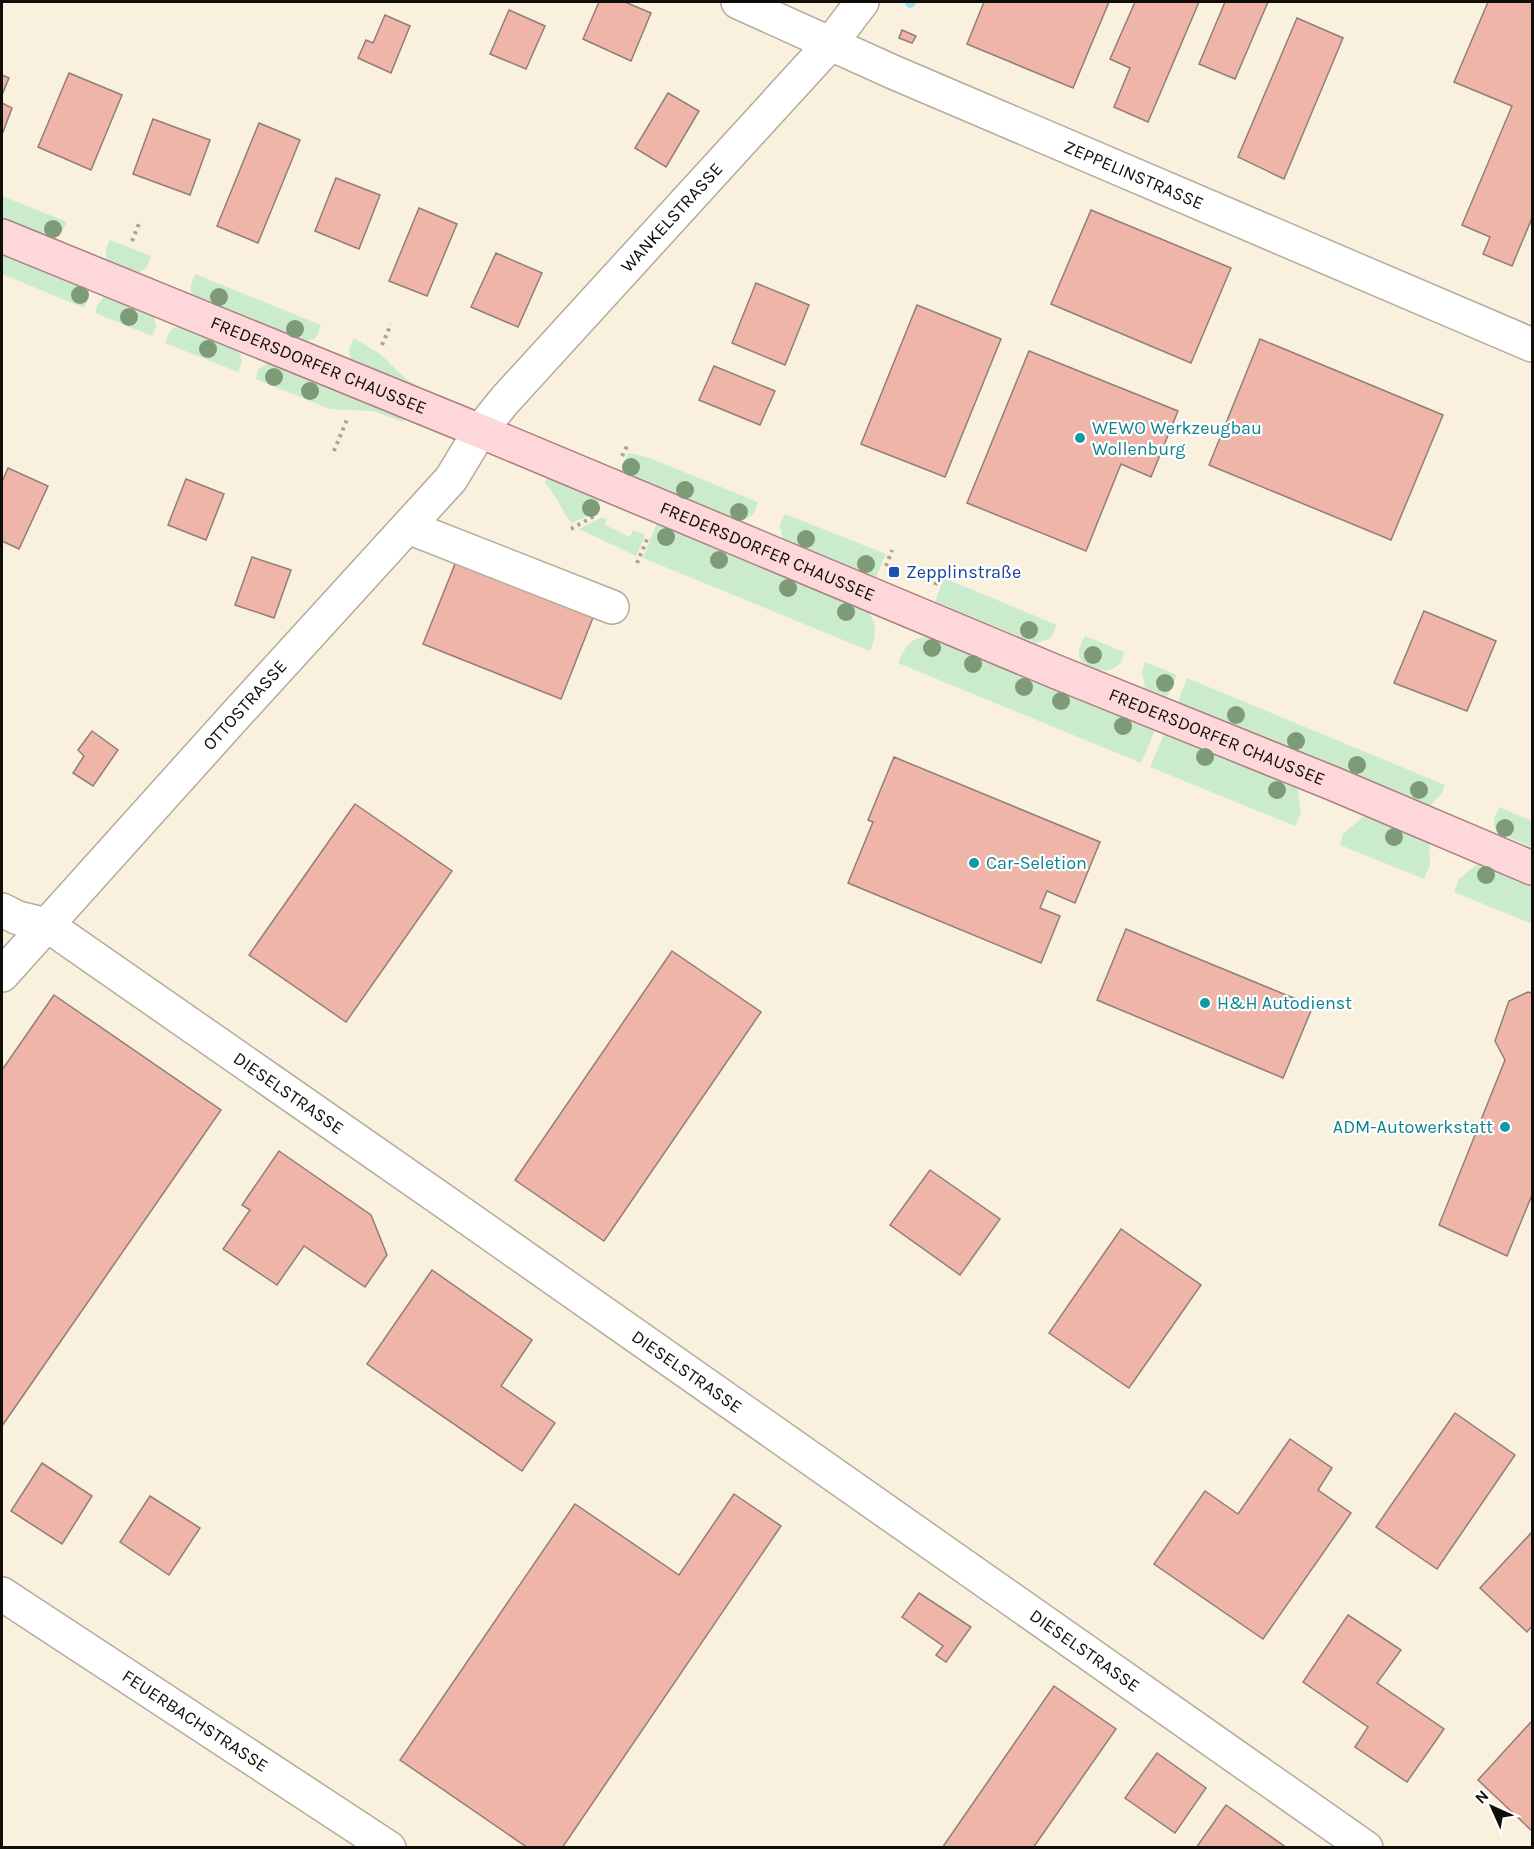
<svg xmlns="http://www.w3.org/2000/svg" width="1534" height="1849" viewBox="0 0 1534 1849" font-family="Karla,sans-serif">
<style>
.green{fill:#cbeccc}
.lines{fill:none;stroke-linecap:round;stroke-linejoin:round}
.stream{stroke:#9fe3f2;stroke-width:10}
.building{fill:#f0b5a9;stroke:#917e79;stroke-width:1.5}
.minor-casing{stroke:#b4ac9b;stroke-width:36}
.major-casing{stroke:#a98080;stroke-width:36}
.path{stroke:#aaa395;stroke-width:4;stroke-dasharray:3 4.5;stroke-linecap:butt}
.minor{stroke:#fff;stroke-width:33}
.major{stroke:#fdd7da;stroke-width:33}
.tree{fill:#7e9b77}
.culture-dot{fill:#0f9aa8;stroke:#fff;stroke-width:2}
.transit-dot{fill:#1a4fb4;stroke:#fff;stroke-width:2}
.labels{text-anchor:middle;stroke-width:4.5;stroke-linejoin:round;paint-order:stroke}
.street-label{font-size:18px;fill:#100e08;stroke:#fff}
.culture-label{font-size:18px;fill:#0d838f;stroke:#fff;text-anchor:start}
.transit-label{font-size:18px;fill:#164399;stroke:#fff;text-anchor:start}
</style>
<rect width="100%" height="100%" fill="#f9f0de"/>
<g class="green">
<path d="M2,196L67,222C63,230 60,237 51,240L2,219Z"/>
<path d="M110,240L151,256L147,267L137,274L107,262L106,249Z"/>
<path d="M2,252L87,288L88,299L84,308L2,274Z"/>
<path d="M195,274L321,325L316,338L305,342L191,295V285Z"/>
<path d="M106,295L154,317L156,327L152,336L95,313L98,304Z"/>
<path d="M178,325L240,352L242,362L238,372L165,343L170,331Z"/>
<path d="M354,338L380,354L406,379L419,387L418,391L351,362L349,350Z"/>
<path d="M267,363L404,419L403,422L373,411L330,409L256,379L258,370Z"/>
<path d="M628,453L647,457L758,502C754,515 751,519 737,521L621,472Z"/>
<path d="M548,476L600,499L594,513L572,523C561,511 557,495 545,483Z"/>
<path d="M785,514L886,554L876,577L783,540L780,525Z"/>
<path d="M602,517L607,520L605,525L630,537L633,530L645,535L636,556L579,529Z"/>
<path d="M657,523L863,605C877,622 878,631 870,651L643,558Z"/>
<path d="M944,578L1057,625L1050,639L1036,643L935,602Z"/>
<path d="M935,636L1156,728L1141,763L898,663C907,642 912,637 935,636Z"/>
<path d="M1085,636L1124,652C1123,657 1122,662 1118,665C1107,677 1076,668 1079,650C1080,645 1083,640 1085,636Z"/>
<path d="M1145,662L1177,675L1167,697L1145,688L1142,672Z"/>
<path d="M1187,678L1445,785L1441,794L1430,806L1178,702Z"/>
<path d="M1165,732L1297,785L1301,813L1295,826L1150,767Z"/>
<path d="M1499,807L1532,821V847L1504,835L1495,829L1494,819Z"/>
<path d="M1363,817L1375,818L1429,842L1430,865L1424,879L1340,845L1343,834Z"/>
<path d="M1481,861L1532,883V924L1454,892L1459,879Z"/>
</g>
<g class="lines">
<path class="stream" d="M910,3L911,2"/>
</g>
<g class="building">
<path d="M599,2H625L651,13L631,61L583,39Z"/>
<path d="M984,2H1109L1073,88L967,44Z"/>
<path d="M1135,2H1199L1148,122L1114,107L1130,68L1110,59Z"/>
<path d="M1225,2H1268L1235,79L1199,64Z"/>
<path d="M1488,2H1532V218L1512,266L1483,254L1490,237L1462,225L1512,106L1454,82Z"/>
<path d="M509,10L545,26L526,69L490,54Z"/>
<path d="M385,15L410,26L391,73L358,58L366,40L373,43Z"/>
<path d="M1297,18L1343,38L1284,179L1238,157Z"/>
<path d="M902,30L916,36L912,43L899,38Z"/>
<path d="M69,73L122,95L91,170L38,147Z"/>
<path d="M2,75L9,78L2,95Z"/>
<path d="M668,93L699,111L666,167L635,148Z"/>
<path d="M2,103L12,108L3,132H2Z"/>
<path d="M153,119L210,140L190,195L133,174Z"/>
<path d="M259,123L300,140L258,243L217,226Z"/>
<path d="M336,178L380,195L359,249L315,231Z"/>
<path d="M419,208L457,224L427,296L389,281Z"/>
<path d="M1091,210L1231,268L1191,363L1051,304Z"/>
<path d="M496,253L542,273L518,327L471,307Z"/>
<path d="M756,283L809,305L785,365L732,343Z"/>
<path d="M917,305L1001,339L945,477L861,444Z"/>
<path d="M1260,339L1443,415L1391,540L1209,465Z"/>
<path d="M1029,351L1178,411L1151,477L1121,464L1086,551L967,503Z"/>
<path d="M714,366L775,391L760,425L699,400Z"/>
<path d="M8,468L48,486L19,549L2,541V482Z"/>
<path d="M186,479L224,494L206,540L168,525Z"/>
<path d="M252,557L291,570L274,618L235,605Z"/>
<path d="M457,559L594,615L561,699L423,644Z"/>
<path d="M1424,611L1496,641L1467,711L1394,683Z"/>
<path d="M92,731L118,750L93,786L73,773L84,756L78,750Z"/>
<path d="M894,757L1100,842L1075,903L1047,891L1040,908L1060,916L1041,963L848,883L873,822L868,820Z"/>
<path d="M355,804L452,871L346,1022L249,955Z"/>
<path d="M1126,929L1313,1006L1283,1078L1097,1000Z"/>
<path d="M672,951L761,1012L604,1241L515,1180Z"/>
<path d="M1528,992L1532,993V1195L1507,1256L1439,1225L1505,1060L1495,1041L1509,1001Z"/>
<path d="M54,995L221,1110L2,1426V1070Z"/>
<path d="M279,1151L371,1215L387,1255L365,1287L304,1246L277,1285L223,1249L250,1210L242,1205Z"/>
<path d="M930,1170L1000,1219L960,1275L890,1225Z"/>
<path d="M1121,1229L1201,1285L1129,1388L1049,1333Z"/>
<path d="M432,1270L532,1340L501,1386L555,1423L522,1471L367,1364Z"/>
<path d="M1455,1413L1515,1455L1437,1569L1376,1527Z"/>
<path d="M1290,1439L1332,1468L1318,1490L1351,1513L1263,1639L1154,1564L1205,1491L1238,1514Z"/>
<path d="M42,1463L92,1496L62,1544L11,1511Z"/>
<path d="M734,1494L781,1526L562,1848H528L400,1760L575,1504L679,1575Z"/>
<path d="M150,1496L200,1528L169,1575L120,1542Z"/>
<path d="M1532,1532V1626L1527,1632L1480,1588Z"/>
<path d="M919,1593L971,1627L946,1662L936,1655L943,1646L902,1617Z"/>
<path d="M1348,1615L1401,1650L1377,1683L1444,1729L1407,1782L1355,1747L1368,1727L1303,1682Z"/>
<path d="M1054,1686L1116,1729L1033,1848H942Z"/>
<path d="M1531,1722L1532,1723V1831L1478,1780Z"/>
<path d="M1157,1753L1206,1788L1175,1833L1125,1798Z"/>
<path d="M1226,1805L1287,1848H1196Z"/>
</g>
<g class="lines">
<g class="minor-casing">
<g id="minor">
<path id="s1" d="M738,2L893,72L1532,345"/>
<path d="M408,527L612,607"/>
<path id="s2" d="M2,910L18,918L47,925L448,1204L1366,1848"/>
<path id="s3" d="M2,975L233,718L451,479L480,431L505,400L831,43L862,2"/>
<path id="s4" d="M2,1594L389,1848"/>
</g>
</g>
<g class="major-casing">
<g id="major">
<path id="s5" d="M2,236L480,431L1054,671L1334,784L1532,868"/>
</g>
</g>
<g class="path">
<path d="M132,241L140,221"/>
<path d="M382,345L391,324"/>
<path d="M334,451L348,417"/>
<path d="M622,456L627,446"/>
<path d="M571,529L594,516"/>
<path d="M637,563L648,537"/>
<path d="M886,566L892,550"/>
<path d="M935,585L942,570"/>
</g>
<use href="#minor" class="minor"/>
<use href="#major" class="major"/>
</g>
<g class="tree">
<circle cx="53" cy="229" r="9"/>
<circle cx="80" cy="295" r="9"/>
<circle cx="219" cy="297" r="9"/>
<circle cx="129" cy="317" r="9"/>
<circle cx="295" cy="329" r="9"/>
<circle cx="208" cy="349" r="9"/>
<circle cx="274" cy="377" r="9"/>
<circle cx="310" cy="391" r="9"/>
<circle cx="631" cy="467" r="9"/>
<circle cx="685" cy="490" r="9"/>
<circle cx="591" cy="508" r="9"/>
<circle cx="739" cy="512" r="9"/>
<circle cx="666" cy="537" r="9"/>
<circle cx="806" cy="539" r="9"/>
<circle cx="719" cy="560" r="9"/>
<circle cx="866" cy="564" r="9"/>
<circle cx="788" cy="588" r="9"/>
<circle cx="846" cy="612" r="9"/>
<circle cx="1029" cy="630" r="9"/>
<circle cx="932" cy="648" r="9"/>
<circle cx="1093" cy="655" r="9"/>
<circle cx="973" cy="664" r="9"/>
<circle cx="1165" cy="683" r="9"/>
<circle cx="1024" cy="687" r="9"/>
<circle cx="1061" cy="701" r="9"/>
<circle cx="1236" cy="715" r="9"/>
<circle cx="1123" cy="726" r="9"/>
<circle cx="1296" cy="741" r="9"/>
<circle cx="1205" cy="757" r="9"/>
<circle cx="1357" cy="765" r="9"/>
<circle cx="1277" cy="790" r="9"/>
<circle cx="1419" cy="790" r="9"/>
<circle cx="1505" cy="828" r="9"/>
<circle cx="1394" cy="837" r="9"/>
<circle cx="1486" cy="875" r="9"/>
</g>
<g class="culture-dot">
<circle cx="1080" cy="438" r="6"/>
<circle cx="974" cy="863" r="6"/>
<circle cx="1205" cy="1003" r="6"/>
<circle cx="1505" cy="1127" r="6"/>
</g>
<rect class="transit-dot" x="888" y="566" width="12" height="12" rx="3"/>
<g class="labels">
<g class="street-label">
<text dy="6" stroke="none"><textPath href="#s1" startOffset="432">ZEPPELINSTRASSE</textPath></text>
<text dy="6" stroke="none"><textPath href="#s3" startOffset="1012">WANKELSTRASSE</textPath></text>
<text dy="6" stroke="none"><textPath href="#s5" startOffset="342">FREDERSDORFER CHAUSSEE</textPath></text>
<text dy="6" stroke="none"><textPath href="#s5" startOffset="828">FREDERSDORFER CHAUSSEE</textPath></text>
<text dy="6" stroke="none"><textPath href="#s3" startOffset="363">OTTOSTRASSE</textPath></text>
<text dy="6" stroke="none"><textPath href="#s5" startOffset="1314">FREDERSDORFER CHAUSSEE</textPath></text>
<text dy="6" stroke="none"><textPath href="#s2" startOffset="342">DIESELSTRASSE</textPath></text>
<text dy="6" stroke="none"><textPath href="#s2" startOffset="828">DIESELSTRASSE</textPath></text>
<text dy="6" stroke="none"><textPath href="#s2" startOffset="1314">DIESELSTRASSE</textPath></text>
<text dy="6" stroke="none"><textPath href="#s4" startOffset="231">FEUERBACHSTRASSE</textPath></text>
</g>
<g class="culture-label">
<text x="1092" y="434">WEWO Werkzeugbau<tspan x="1092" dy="21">Wollenburg</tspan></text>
<text x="986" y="869">Car-Seletion</text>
<text x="1217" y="1009">H&amp;H Autodienst</text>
<text x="1493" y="1133" text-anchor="end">ADM-Autowerkstatt</text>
</g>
<g class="transit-label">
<text x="906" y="578">Zepplinstraße</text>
</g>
</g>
<rect width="1534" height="1849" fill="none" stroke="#100e08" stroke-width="6"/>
<g transform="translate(1492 1807) rotate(315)" stroke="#ffffff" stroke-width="4.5" paint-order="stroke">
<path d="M0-4.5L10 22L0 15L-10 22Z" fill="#100e08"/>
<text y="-9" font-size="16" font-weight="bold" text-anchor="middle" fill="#100e08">N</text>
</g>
</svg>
